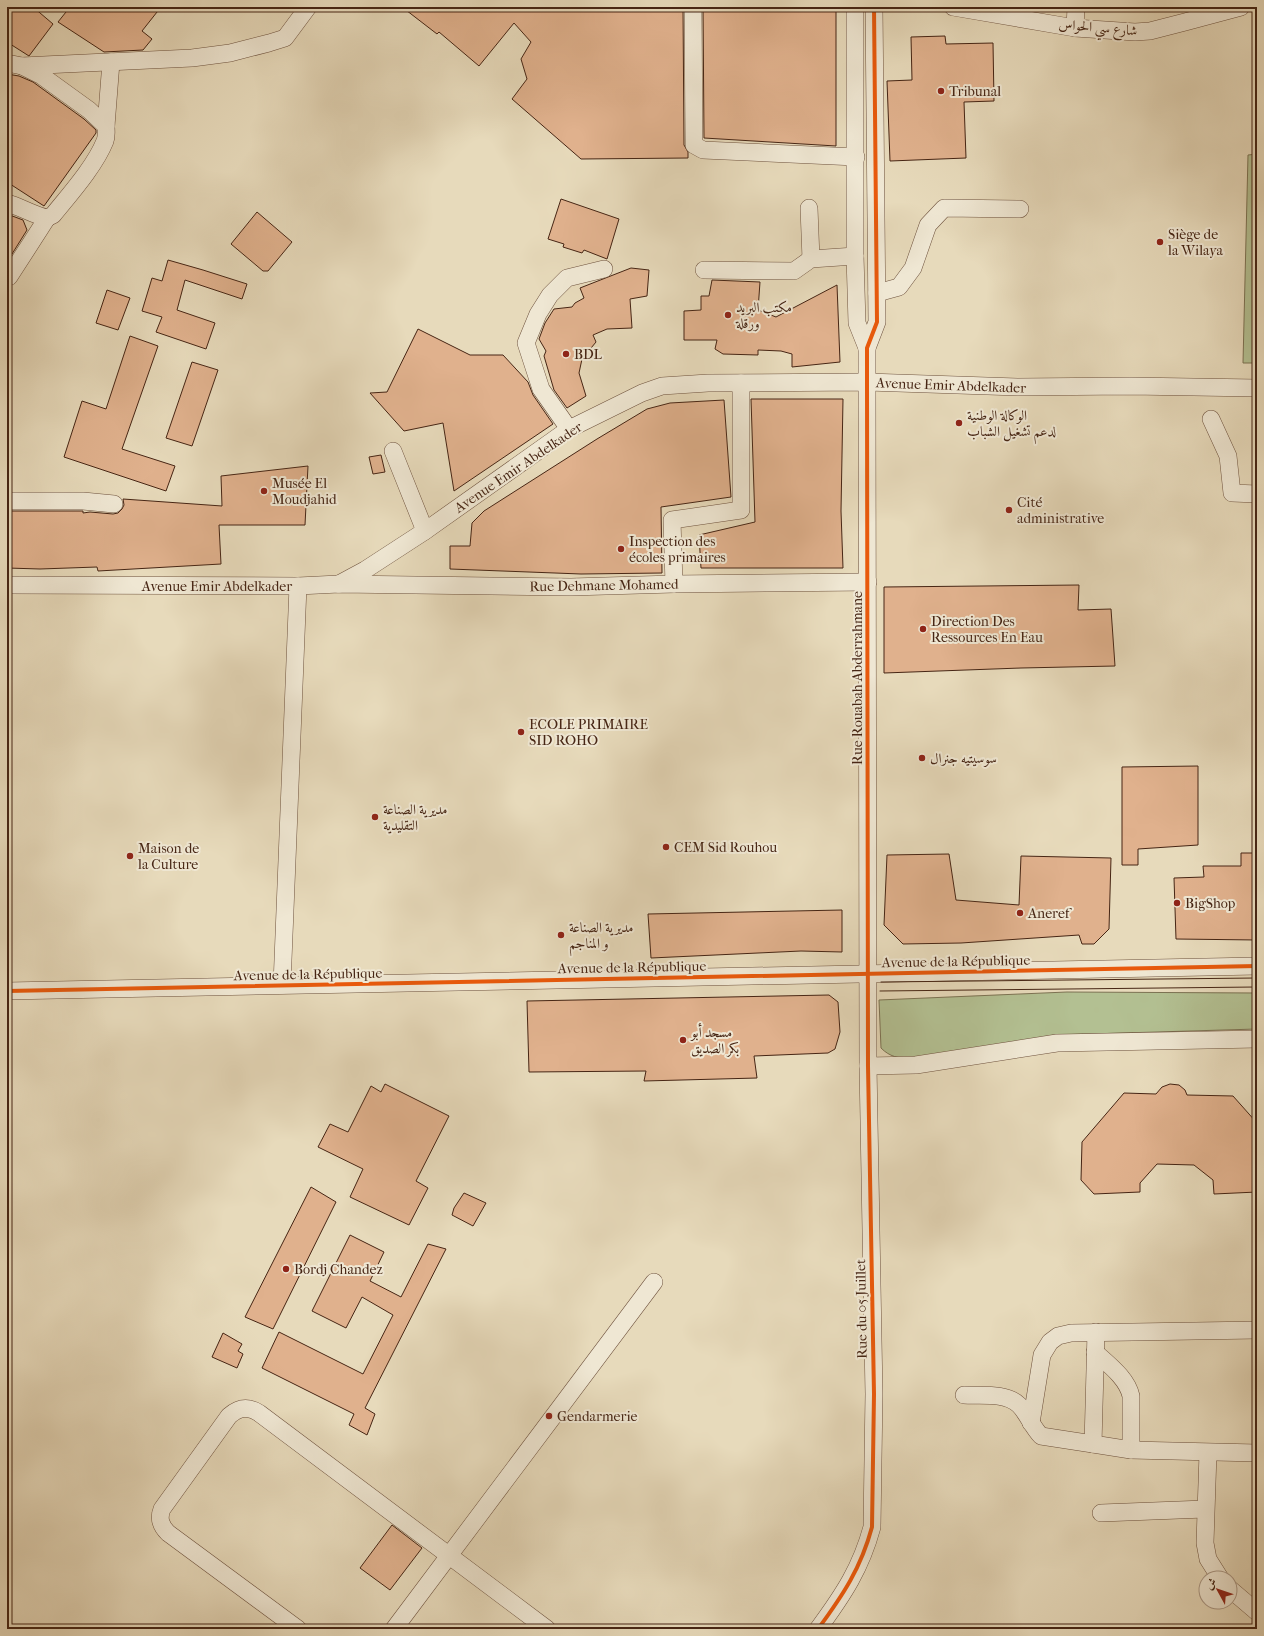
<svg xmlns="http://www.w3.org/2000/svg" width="1264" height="1636" viewBox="0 0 1264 1636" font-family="'IM FELL French Canon',Amiri,serif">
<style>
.green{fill:#b3c092;stroke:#7c7253}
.building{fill:#e0b18d;stroke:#462514}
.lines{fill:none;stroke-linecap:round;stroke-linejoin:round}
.minor-casing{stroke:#6e523e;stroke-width:18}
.minor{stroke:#efe7d3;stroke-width:17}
.tram{stroke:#462514;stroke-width:1}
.cycleway-casing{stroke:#efe7d3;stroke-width:6}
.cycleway{stroke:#e8590c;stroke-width:4}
.poi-dot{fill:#8f2418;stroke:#efe7d3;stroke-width:1.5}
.labels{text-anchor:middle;stroke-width:4;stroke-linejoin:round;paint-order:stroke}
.street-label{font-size:14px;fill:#462514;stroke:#efe7d3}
.poi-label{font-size:14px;fill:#462514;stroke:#efe7d3;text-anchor:start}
</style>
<rect width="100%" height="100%" fill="#e7dabb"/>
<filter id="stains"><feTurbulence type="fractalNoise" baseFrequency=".005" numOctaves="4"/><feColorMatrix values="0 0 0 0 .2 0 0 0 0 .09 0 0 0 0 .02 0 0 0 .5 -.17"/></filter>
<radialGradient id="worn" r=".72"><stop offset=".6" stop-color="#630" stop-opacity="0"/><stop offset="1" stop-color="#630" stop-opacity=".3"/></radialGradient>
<g class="green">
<path d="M1257,154V363H1243L1248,155Z"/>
<path d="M1067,992L1257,993V1029L1055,1035L911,1059C898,1058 890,1057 881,1048L879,1000Z"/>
</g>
<g class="building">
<path d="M7,7H33L53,24L29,56L7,42Z"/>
<path d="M70,7H161L142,31L152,39L143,50L104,52L58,22Z"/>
<path d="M402,7H683L684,145L688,152V158L581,159L512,99L527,79L521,59L531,42L514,23L479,66L439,32L437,34Z"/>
<path d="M703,7H836V146L704,138Z"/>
<path d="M945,36L946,44L993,43L994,101L964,102L966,158L890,161L887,81L912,80L911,37Z"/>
<path d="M7,74L19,76L33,82L84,119L96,130V133L44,206L7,182Z"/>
<path d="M561,199L619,219L607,259L584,250L582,253L563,247L564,244L548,239Z"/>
<path d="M257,212L292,242L268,271H263L231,244Z"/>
<path d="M7,214L23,220L27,230L7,262Z"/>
<path d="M168,260L203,270L247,284L242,299L185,280L177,310L215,323L206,349L156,332L162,317L142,311L152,278L162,281Z"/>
<path d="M631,268L649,270L647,296L630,299L632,328L607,329L593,335L596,342L582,359L579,373L586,396L567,408L554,390L544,356L546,351L539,339L545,323L554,309L572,307L575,303L584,298L580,288Z"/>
<path d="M712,280L760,282L758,310L776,317L837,285L840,362L792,367V354L781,351L758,350V355L723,354L715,349L717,340H684V311L701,310V296H709Z"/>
<path d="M107,290L130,298L118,330L96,323Z"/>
<path d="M418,329L470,355H503L528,382L533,395L553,424L454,491L443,423L404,431L370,393L387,392Z"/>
<path d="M130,336L158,346L122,449L175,466L166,491L64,457L82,401L106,409Z"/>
<path d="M192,362L218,370L192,446L166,438Z"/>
<path d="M751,399H843L841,511L843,568H701L699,535L755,522Z"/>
<path d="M724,400L731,497L661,507L662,573L581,574L450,569V546H470L472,523L484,511L597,439L647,409L670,403Z"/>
<path d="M381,455L385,472L373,474L369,457Z"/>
<path d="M308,466L305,525H219L221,564L98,571L97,567L40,569L7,568V511H83V513L90,512L113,514L118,513L122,509L124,505L123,499L222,506L221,476Z"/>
<path d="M1079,585L1078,610L1111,609L1115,666L1021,668L884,673V587Z"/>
<path d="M1198,766V845L1138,849V865H1122V767Z"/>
<path d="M1241,853H1257V940L1176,939L1174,878L1204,877L1203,866H1241Z"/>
<path d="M949,854L956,900L1019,905L1021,856L1111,858L1109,929L1094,944H1082L1079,935L961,943L903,944L884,925L887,855Z"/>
<path d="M842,910V952L801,951L651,958L648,914Z"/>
<path d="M829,995L838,1002L840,1032L835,1049L828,1053L754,1056L757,1078L644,1081L646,1071L529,1072L527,1001Z"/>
<path d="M385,1084L449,1116L416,1181L428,1188L409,1225L350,1197L363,1169L318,1147L330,1124L348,1132L371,1086L381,1092Z"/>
<path d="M1170,1084L1179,1085L1185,1090L1187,1095L1233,1096L1257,1123V1192L1214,1194L1213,1180L1194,1165L1157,1164L1140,1183V1192L1094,1194L1081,1180L1082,1142L1124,1093L1156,1094L1162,1087Z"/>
<path d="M311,1187L336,1202L273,1329L245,1317Z"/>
<path d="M464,1193L486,1203L473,1226L452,1215L454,1208Z"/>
<path d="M350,1235L384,1252L370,1281L401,1297L428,1244L446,1249L365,1408L375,1414L367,1435L349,1425L354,1414L262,1368L279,1332L363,1374L393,1315L362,1297L346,1328L312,1311Z"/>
<path d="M223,1333L242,1344L238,1351L243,1354L237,1368L212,1357Z"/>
<path d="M392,1525L422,1548L390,1590L360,1568Z"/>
</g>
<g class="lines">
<g class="minor-casing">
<g id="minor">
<path d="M693,7L694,145L703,150L856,157"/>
<path d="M855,7V256L857,323L867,348"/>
<path d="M953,7L1075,28L1135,32L1150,31L1185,22L1241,7"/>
<path d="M1075,28L1076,7"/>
<path d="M7,63L22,66L42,76L89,110L106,126C106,131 107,136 105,141C95,166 70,194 53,215L47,218C33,215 21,207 7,203"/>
<path d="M22,66L192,58L230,53L269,43L285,38L308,7"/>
<path d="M106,126L111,62"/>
<path d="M809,208L811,259"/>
<path d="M704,270L794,271L811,259L855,256"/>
<path d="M9,277L47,218"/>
<path d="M877,293L899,287L913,268L928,225L944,208L1020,209"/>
<path d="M1211,419L1228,456L1232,493L1257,494"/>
<path d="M569,429L541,389L526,343L538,314L550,295L567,278L604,269"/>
<path d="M393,451L425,531"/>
<path d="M7,501H83L114,504"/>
<path d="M339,584L365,570L425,531L569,429L642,393L662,386L708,383L867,382L1018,387L1130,386L1257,388"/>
<path d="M674,584L672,520L741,510V383"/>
<path d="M7,585L298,586L339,584L571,587L674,584L868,582"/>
<path d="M282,985L298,586"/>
<path d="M7,991L1257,966"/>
<path d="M868,1066L916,1065L1057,1043L1257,1039"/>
<path d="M1096,1332L1093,1444L1131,1450L1257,1453"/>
<path d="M1095,1352C1109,1365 1127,1378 1131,1396V1450"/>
<path d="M964,1395C981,1396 1006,1392 1019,1405C1028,1414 1032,1427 1041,1436L1093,1444"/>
<path d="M1031,1423L1042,1355L1050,1342L1058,1336L1071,1333L1257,1330"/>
<path d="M1208,1453L1205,1543L1208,1559L1220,1578"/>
<path d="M1101,1513L1205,1509"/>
<path d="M1230,1589L1257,1612"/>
<path d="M298,1629L168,1533C161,1526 158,1519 162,1509L229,1416C239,1407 248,1406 259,1413L547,1629"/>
<path d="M394,1629L654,1282"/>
<path d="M818,1629C843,1595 861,1568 872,1527L874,1394L868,1066L867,382V348L877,322L874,7"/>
</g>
</g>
<use href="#minor" class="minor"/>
<g class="tram">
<path d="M881,982L1257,978"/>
<path d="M880,991L1257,987"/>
</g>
<g class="cycleway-casing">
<g id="cycleway">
<path d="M7,991L1257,966"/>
<path d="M818,1629C843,1595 861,1568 872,1527L874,1394L868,1066L867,382V348L877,322L874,7"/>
</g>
</g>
<use href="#cycleway" class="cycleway"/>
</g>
<g class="poi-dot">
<circle cx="941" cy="91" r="4"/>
<circle cx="1160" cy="242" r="4"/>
<circle cx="728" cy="315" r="4"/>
<circle cx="566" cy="354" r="4"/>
<circle cx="959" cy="423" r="4"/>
<circle cx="264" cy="491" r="4"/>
<circle cx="1009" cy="510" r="4"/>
<circle cx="621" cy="549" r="4"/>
<circle cx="923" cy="629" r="4"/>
<circle cx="521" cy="732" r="4"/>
<circle cx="922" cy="758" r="4"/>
<circle cx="375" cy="817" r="4"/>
<circle cx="666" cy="847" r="4"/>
<circle cx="130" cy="856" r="4"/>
<circle cx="1177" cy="903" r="4"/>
<circle cx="1020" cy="913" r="4"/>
<circle cx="561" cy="935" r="4"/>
<circle cx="683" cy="1040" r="4"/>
<circle cx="286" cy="1269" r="4"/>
<circle cx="549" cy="1416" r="4"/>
</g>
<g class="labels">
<g class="street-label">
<text transform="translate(1098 27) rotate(5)" y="5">شارع سي الحواس</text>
<text transform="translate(951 385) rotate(2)" y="5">Avenue Emir Abdelkader</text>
<text transform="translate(518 467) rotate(-34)" y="5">Avenue Emir Abdelkader</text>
<text transform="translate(604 585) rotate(-1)" y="5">Rue Dehmane Mohamed</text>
<text x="217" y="591">Avenue Emir Abdelkader</text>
<text transform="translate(857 678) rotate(-90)" y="5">Rue Rouabah Abderrahmane</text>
<text transform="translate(956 961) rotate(-1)" y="5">Avenue de la République</text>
<text transform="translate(632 967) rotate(-1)" y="5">Avenue de la République</text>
<text transform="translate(308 974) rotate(-1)" y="5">Avenue de la République</text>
<text transform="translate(861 1309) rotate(-91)" y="5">Rue du 05 Juillet</text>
</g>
<g class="poi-label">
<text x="949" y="96">Tribunal</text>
<text x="1168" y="239">Siège de<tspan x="1168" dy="16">la Wilaya</tspan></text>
<text x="736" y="312">مكتب البريد<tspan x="736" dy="16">ورقلة</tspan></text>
<text x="574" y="359">BDL</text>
<text x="967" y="420">الوكالة الوطنية<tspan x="967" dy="16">لدعم تشغيل الشباب</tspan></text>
<text x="272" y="488">Musée El<tspan x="272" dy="16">Moudjahid</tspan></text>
<text x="1017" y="507">Cité<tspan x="1017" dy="16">administrative</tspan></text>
<text x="629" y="546">Inspection des<tspan x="629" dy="16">écoles primaires</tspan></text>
<text x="931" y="626">Direction Des<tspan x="931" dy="16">Ressources En Eau</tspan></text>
<text x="529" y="729">ECOLE PRIMAIRE<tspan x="529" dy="16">SID ROHO</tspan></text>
<text x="930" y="763">سوسيتيه جنرال</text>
<text x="383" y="814">مديرية الصناعة<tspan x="383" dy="16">التقليدية</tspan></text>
<text x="674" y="852">CEM Sid Rouhou</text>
<text x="138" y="853">Maison de<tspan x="138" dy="16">la Culture</tspan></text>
<text x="1185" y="908">BigShop</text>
<text x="1028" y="918">Aneref</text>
<text x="569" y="932">مديرية الصناعة<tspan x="569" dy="16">و المناجم</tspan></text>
<text x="691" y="1037">مسجد أبو<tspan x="691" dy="16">بكر الصديق</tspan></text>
<text x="294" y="1274">Bordj Chandez</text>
<text x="557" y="1421">Gendarmerie</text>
</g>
</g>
<rect width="1264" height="1636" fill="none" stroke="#e7dabb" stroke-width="24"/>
<rect x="8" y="8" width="1248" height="1620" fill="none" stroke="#462514" stroke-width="2"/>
<rect x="12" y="12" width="1240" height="1612" fill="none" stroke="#462514"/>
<g transform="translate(1218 1590) rotate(310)"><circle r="19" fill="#efe7d3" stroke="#ab9987"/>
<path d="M0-3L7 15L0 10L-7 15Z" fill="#8f2418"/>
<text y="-6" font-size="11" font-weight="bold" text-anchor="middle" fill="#462514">ش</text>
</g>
<rect width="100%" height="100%" filter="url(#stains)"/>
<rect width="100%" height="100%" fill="url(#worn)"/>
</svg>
